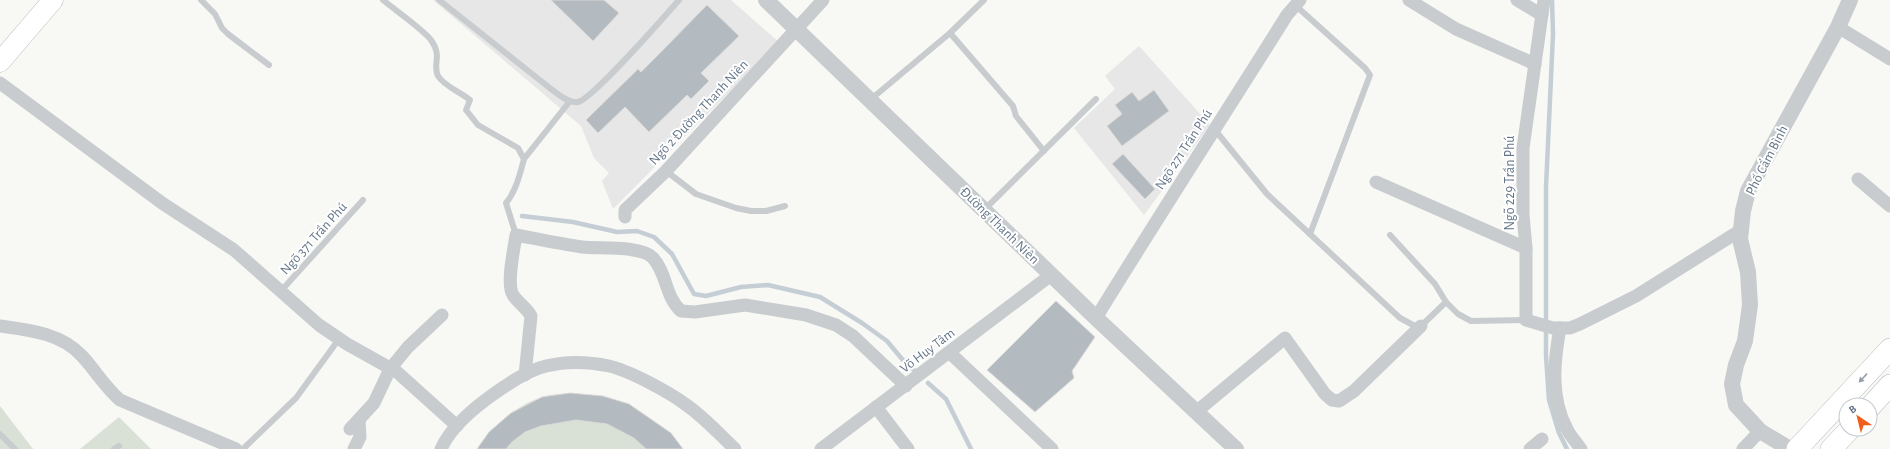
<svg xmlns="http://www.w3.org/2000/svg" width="1890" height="449" viewBox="0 0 1890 449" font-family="'Alegreya Sans',sans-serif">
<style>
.built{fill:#e6e7e6}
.green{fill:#d9e1d6}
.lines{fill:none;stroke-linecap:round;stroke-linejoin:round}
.stream{stroke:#c4ced4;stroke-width:4.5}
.building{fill:#b3bac0;stroke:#dadad8}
.primary-casing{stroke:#bbbfc3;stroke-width:21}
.trunk-casing{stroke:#babdc1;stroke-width:22}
.service{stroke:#c8cccf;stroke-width:6}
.minor{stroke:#c8cccf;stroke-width:13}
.tertiary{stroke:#c8cccf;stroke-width:16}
.primary{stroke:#fff;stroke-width:20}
.trunk{stroke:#fff;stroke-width:21}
.oneway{fill:#939fac}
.labels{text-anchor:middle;stroke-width:4;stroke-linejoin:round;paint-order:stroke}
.street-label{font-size:14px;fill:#657689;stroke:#fff}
</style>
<rect width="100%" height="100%" fill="#f8f8f5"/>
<g class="built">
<path d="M433,0H731L779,42L613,209L602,181L609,173L594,158L581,126Z"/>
<path d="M1139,46L1210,125L1144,215L1074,128L1115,89L1105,76Z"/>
</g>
<g class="green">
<path d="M570,393L603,396L661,426L673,436L683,449H477C493,426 515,406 542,397C551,394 561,394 570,393Z"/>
<path d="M0,406L33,449H0Z"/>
<path d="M119,417L151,449H80Z"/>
</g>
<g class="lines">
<g class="stream">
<path d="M1552,0L1553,34L1546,187V356L1549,400L1559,433L1567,449"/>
<path d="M522,216L573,222L617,232L637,231L654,237L672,254L694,294L706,296L741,287L768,285L820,297L862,323L887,341L902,359L914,370"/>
<path d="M928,383L946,399L971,449"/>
</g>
</g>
<g class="building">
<path d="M551,0H604L619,13L593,41Z"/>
<path d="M707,5L739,36L701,73L709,81L691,99L687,95L649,132L625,107L598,133L586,120L638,69L641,72L659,54Z"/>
<path d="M1154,90L1169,111L1122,146L1107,126L1122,114L1115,105L1132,92L1139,101Z"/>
<path d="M1123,154L1155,189L1145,199L1112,164Z"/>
<path d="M1056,301L1095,337L1072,371L1074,378L1035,412L987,370Z"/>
<path d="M570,393L603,396L629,404L671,433L683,449H646L634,438L607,424L576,420L541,426L525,432L512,442L506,449H477L489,432L511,413L542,397Z"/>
</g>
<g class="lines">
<g class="primary-casing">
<path id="primary" d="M0,62L53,0"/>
</g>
<g class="trunk-casing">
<g id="trunk">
<path d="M1870,407L1890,385"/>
<path d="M1797,449L1890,349"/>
<path d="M1831,449L1850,429"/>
</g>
</g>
<g class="service">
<path d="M201,0L215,14L222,28L228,34L269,65"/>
<path d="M383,0C395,10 424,30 431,40C443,57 432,64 438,76C445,87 461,92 470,100L466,110L478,125L518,148L524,159C520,174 516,191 506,203L516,235"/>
<path d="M439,0L551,89C558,94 569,104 578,102C592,99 665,16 679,0"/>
<path d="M1295,5L1365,68L1370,75L1310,234"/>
<path d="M950,33L1013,106L1016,116L1044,151"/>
<path d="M870,100L950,33L984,0"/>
<path d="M1215,130L1267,194L1400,318L1413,325L1421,326L1446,302"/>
<path d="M524,159L570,101"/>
<path d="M666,171L696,194L736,208L751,211H766L785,206"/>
<path d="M985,209L1096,99"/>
<path d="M1390,235L1435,284L1446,302L1458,314L1471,321L1526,320"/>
<path d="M280,292L363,200"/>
<path d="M0,434L15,449"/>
<path d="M114,449L119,446"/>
<path d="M243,449L296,398L339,339"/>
</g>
<g class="minor">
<path d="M1409,0L1456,29L1535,64"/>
<path d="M1517,0L1542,15"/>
<path d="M1544,0L1523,148V215L1526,248V320L1553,328H1570L1580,324L1636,296L1741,230"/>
<path d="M1838,27L1890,59"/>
<path d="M0,83L162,203L234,250L319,325L347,344L397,372L457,426"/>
<path d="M1858,179L1890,206"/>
<path d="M1376,182L1526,248"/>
<path d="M625,217V210L666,171L823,0"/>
<path d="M1096,318C1158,217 1223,117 1287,15L1300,0"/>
<path d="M0,326C29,330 61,333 82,356C95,370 105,387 120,400L236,449"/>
<path d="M1560,328C1554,361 1550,398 1567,429C1570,436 1577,443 1581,449"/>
<path d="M950,353L1052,449"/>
<path d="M525,375L531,316C526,307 518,303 513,295C506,283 514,250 516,235C538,239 560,244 582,247C598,249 642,245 653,258C667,273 665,297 681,311L695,312L745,305L806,315L836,325L853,336L906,386"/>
<path d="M876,407L908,449"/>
<path d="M1196,412L1285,338L1325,394L1332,400L1339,401L1354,391L1421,326"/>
<path d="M350,429L374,403L390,369L408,347L442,315"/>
<path d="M354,449L360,437L359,420"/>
<path d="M441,449C451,426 475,407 495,393C511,382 527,371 546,366C566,361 590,362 609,366C628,370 669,392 685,404C703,416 719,434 735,449"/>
<path d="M821,449L1051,275"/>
<path d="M1530,449L1542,439"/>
<path d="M1743,449L1760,431"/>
</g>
<g class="tertiary">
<path d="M766,0L1096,318L1236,449"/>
<path d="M1790,449L1760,431L1736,405L1732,384L1736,365L1745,341L1750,305L1748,272L1740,239L1743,211L1748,191L1838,27L1850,0"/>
</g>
<use href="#primary" class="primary"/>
<use href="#trunk" class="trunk"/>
</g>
<defs><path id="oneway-solid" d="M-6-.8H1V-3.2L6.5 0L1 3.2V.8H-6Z"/></defs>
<use class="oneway" href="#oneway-solid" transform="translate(1863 378) rotate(133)"/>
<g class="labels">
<g class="street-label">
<text transform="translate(698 112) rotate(-47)" y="5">Ngõ 2 Đường Thanh Niên</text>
<text transform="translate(1183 149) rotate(-57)" y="5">Ngõ 271 Trần Phú</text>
<text transform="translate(1766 160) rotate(-63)" y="5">Phố Cẩm Bình</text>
<text transform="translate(1509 183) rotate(-90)" y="5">Ngõ 229 Trần Phú</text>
<text transform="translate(1000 225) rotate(44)" y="5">Đường Thanh Niên</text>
<text transform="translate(313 238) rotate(-48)" y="5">Ngõ 371 Trần Phú</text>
<text transform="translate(927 350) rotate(-37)" y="5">Võ Huy Tâm</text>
</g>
</g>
<g transform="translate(1858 417) rotate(325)"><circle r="19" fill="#ffffff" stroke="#c1c8d0"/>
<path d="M0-3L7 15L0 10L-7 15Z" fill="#f15e1c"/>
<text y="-6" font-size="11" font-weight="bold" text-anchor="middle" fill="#657689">B</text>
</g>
</svg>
